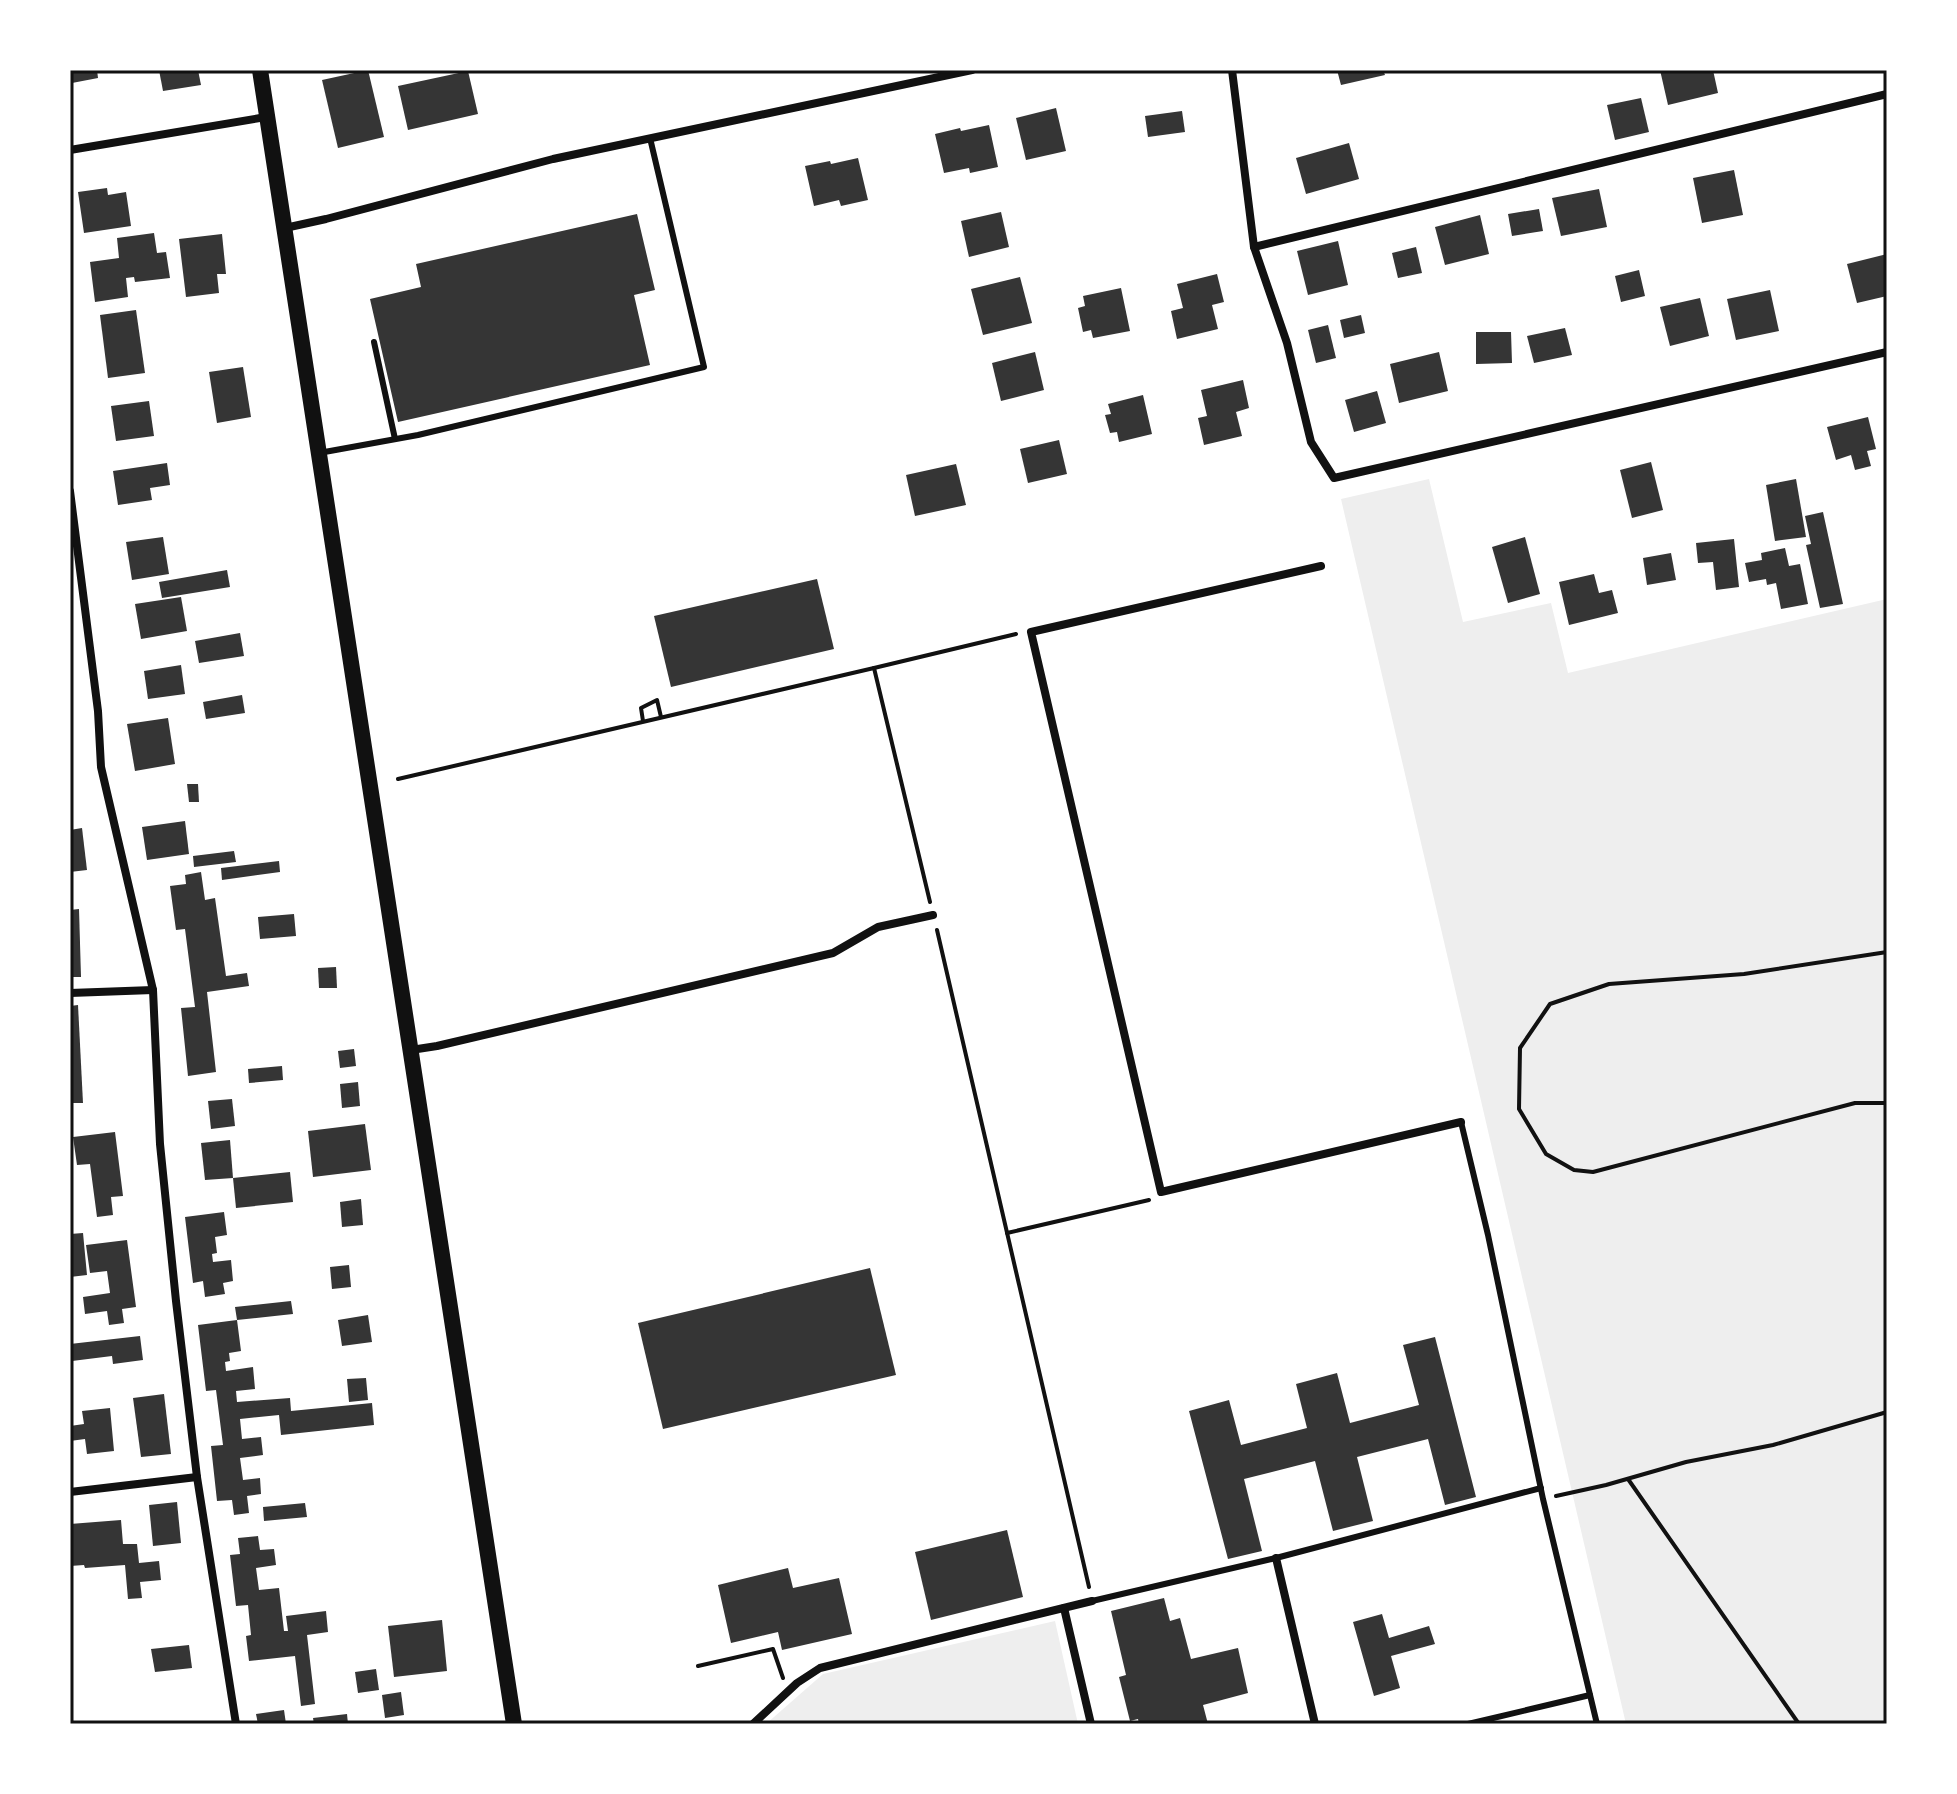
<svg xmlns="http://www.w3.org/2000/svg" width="1957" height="1794" viewBox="0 0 1957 1794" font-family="Quicksand,sans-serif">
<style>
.green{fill:#eee}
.building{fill:#353535}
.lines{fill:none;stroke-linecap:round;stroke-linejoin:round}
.path{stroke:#111;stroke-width:4}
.service{stroke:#111;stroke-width:6}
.minor{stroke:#111;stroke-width:8}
.secondary{stroke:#111;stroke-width:16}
.neatline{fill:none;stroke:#111;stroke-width:3}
</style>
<rect width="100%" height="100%" fill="#fff"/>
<g class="green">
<path d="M1429,479L1463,622L1551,603L1568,673L1887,599V1724H1626L1341,499Z"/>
<path d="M1055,1621L1078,1724H766L823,1674Z"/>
</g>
<g class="building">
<path d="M70,70H97L98,78L72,83Z"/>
<path d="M159,70H198L201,85L163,91Z"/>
<path d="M368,70L384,137L338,148L322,80Z"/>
<path d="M1337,70H1383L1385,75L1341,85Z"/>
<path d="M1660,70H1713L1718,93L1668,105Z"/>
<path d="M468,71L478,114L408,130L398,86Z"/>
<path d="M1641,98L1649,132L1615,140L1607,105Z"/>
<path d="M1056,108L1066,151L1026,160L1016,118Z"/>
<path d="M1182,111L1185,132L1148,137L1145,116Z"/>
<path d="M989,125L998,167L970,173L969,168L944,173L935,134L960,128L961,131Z"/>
<path d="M1349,143L1359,179L1306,194L1296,158Z"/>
<path d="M858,158L868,200L841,206L839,200L814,206L805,166L830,161L831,164Z"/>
<path d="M1734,170L1743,215L1702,223L1693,178Z"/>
<path d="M107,188L108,195L126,192L131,226L84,233L78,192Z"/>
<path d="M1599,189L1607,227L1561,236L1552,198Z"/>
<path d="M1539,209L1543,231L1512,236L1508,214Z"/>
<path d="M1001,212L1009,247L969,257L961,221Z"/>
<path d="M637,214L655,290L634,295L650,365L398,422L370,299L421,287L416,264Z"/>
<path d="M1480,215L1489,254L1445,265L1435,227Z"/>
<path d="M154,233L157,253L166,252L170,278L135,282L134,277L126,278L128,297L95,302L90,262L119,258L117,238Z"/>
<path d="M222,234L226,274H217L219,293L186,297L179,239Z"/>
<path d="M1338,241L1348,285L1308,295L1297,251Z"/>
<path d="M1416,247L1422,273L1398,278L1392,253Z"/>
<path d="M1887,254V296L1857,303L1847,264Z"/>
<path d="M1639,270L1645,296L1621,302L1615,276Z"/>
<path d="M1217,274L1224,302L1212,305L1218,329L1177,339L1171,311L1183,308L1177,284Z"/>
<path d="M1020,277L1032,323L983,335L971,289Z"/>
<path d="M1121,288L1130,331L1093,338L1091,330L1083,332L1078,308L1085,306L1083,296Z"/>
<path d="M1770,290L1779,331L1736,340L1727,299Z"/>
<path d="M1700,298L1709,336L1670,346L1660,307Z"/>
<path d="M136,310L145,373L108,378L100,315Z"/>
<path d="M1361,315L1365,333L1344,338L1340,320Z"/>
<path d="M1328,325L1336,358L1316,363L1308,330Z"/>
<path d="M1565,328L1572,355L1534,363L1527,336Z"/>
<path d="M1476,332H1511L1512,363L1476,364Z"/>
<path d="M1035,352L1044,390L1001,401L992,363Z"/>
<path d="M1439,352L1448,391L1399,403L1390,364Z"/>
<path d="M243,367L251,417L217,423L209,372Z"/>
<path d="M1243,380L1249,408L1236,412L1242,436L1204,445L1198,418L1207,416L1201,390Z"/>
<path d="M1377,391L1386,423L1354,432L1345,400Z"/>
<path d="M1143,395L1152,434L1119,442L1117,432L1110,433L1105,415L1111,414L1108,404Z"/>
<path d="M149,401L154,436L116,441L111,406Z"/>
<path d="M1868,417L1876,449L1867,451L1871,466L1855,470L1851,455L1836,460L1827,427Z"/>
<path d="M1059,440L1067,474L1028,483L1020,449Z"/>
<path d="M1651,462L1663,510L1632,518L1620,470Z"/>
<path d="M167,463L170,485L150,488L152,500L118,505L113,471Z"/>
<path d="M956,464L966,505L915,516L906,475Z"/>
<path d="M1796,479L1806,537L1775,541L1766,485Z"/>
<path d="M1823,512L1843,604L1820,608L1806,545L1811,544L1805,516Z"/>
<path d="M163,537L169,574L132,580L126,542Z"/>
<path d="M1525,537L1540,594L1508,603L1492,547Z"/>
<path d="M1734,539L1739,587L1716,590L1713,562L1698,563L1696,543Z"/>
<path d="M1785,548L1789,566L1800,564L1808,604L1781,609L1776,583L1767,585L1766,579L1749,582L1745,563L1762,560L1761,553Z"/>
<path d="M1671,553L1676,580L1647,585L1643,558Z"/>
<path d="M227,570L230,587L162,598L159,582Z"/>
<path d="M1594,574L1599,593L1612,590L1618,613L1569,625L1559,582Z"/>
<path d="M817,579L834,649L671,687L654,616Z"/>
<path d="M181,597L187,631L141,639L135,604Z"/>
<path d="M240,633L244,656L199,663L195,641Z"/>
<path d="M181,665L185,694L148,699L144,671Z"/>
<path d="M242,695L245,713L206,719L203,702Z"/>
<path d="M168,718L175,764L135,771L127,724Z"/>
<path d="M187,784H198L199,802H189Z"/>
<path d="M185,821L189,854L147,860L142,827Z"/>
<path d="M82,828L87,870L70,872V830Z"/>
<path d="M234,851L236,862L194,867L193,856Z"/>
<path d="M279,861L280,872L222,880L221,868Z"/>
<path d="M201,872L205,900L215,898L226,976L247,973L249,986L207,992L216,1072L188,1076L181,1008L195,1007L185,929L176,930L170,886L186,884L185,875Z"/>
<path d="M79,909L81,977H70V910Z"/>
<path d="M294,914L296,936L260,939L258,917Z"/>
<path d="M336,967L337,988H319L318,968Z"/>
<path d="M78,1005L83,1103H70V1006Z"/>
<path d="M354,1049L356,1066L340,1068L338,1051Z"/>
<path d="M282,1066L283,1080L249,1083L248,1069Z"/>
<path d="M358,1082L360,1106L342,1108L340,1084Z"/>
<path d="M232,1099L235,1126L211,1129L208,1101Z"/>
<path d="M365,1124L371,1170L313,1177L308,1131Z"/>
<path d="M115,1132L123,1196L111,1197L113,1215L97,1217L90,1164L77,1165L73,1137Z"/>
<path d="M230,1140L233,1178L205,1180L201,1143Z"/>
<path d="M290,1172L293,1202L236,1208L233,1178Z"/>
<path d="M361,1199L363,1225L342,1227L340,1202Z"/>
<path d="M224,1212L227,1235L215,1237L217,1253L212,1254L213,1262L231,1260L233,1281L223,1283L225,1294L205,1297L203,1281L193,1283L185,1217Z"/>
<path d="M83,1233L87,1275L70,1277V1234Z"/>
<path d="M127,1240L136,1307L122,1309L124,1323L109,1325L107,1311L85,1314L83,1297L110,1293L107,1271L90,1273L86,1245Z"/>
<path d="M349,1265L351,1287L332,1289L330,1267Z"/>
<path d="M870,1268L896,1375L663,1429L638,1323Z"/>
<path d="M291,1301L293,1314L237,1320L235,1307Z"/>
<path d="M368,1315L372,1342L342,1346L338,1320Z"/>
<path d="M237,1320L241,1351L229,1353L230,1361L225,1362L226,1371L253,1367L255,1389L236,1391L237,1402L290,1398L291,1411L372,1403L374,1425L281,1435L279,1415L240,1419L242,1439L261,1437L263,1455L240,1458L243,1480L260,1478L261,1494L247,1496L249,1513L234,1515L232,1500L217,1501L211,1446L223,1445L216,1390L206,1391L198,1325Z"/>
<path d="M140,1336L143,1360L113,1364L112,1356L72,1361L70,1344Z"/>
<path d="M1435,1337L1476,1497L1445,1505L1428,1439L1357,1457L1373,1521L1333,1531L1315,1461L1244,1479L1262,1551L1228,1559L1189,1411L1229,1400L1241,1445L1307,1428L1296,1384L1337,1373L1350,1423L1419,1405L1403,1345Z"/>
<path d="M366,1378L368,1400L349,1402L347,1379Z"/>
<path d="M164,1394L171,1454L141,1457L133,1398Z"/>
<path d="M110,1408L114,1451L87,1454L85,1439L70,1441V1426L84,1424L82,1411Z"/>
<path d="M177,1502L181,1543L153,1546L149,1505Z"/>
<path d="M305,1503L307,1517L264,1521L263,1507Z"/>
<path d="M121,1520L123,1544H137L139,1563L159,1561L161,1580L140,1582L142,1598L128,1599L125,1565L85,1568L84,1565L70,1566V1524Z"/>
<path d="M1007,1530L1023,1597L931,1620L915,1552Z"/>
<path d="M258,1536L260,1550L274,1549L276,1565L256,1568L259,1590L279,1588L284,1631H288L286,1616L326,1611L328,1632L307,1635L315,1704L301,1706L295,1656L249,1661L246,1636L251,1635L248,1605L236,1606L230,1555L240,1554L238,1538Z"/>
<path d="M788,1568L793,1588L839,1578L852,1634L782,1650L778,1632L731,1643L718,1585Z"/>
<path d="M1164,1598L1170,1621L1180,1618L1191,1659L1238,1648L1248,1693L1203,1705L1208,1724H1139L1138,1719L1130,1721L1119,1677L1126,1675L1111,1611Z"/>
<path d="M1382,1614L1389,1638L1429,1626L1435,1644L1391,1656L1400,1688L1374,1696L1353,1622Z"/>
<path d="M442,1620L447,1671L394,1677L388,1626Z"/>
<path d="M189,1645L192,1668L155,1672L151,1649Z"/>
<path d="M376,1669L379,1690L358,1693L355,1672Z"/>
<path d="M401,1692L404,1715L385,1718L382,1695Z"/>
<path d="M284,1710L286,1724H258L256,1714Z"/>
<path d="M347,1714L348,1724H314L313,1718Z"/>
</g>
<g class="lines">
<g class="path">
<path d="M874,668L1016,634"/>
<path d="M643,721L641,708L657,700L661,717"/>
<path d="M398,779L874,668L930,902"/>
<path d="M937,930L1089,1587"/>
<path d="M1887,952L1744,974L1609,984L1550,1004L1520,1048L1519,1109L1546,1154L1574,1170L1593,1172L1855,1103H1887"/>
<path d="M1007,1233L1149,1200"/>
<path d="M1628,1479L1799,1724"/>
<path d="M1556,1496L1606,1485L1686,1462L1773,1445L1887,1412"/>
<path d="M698,1666L773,1649L783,1678"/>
</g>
<g class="service">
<path d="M374,342L395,439"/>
<path d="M319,453L418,435L704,367L650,138"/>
<path d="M1461,1122L1488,1235L1543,1499L1597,1724"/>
<path d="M1092,1601L1276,1558L1541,1488"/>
<path d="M1468,1724L1590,1695"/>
</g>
<g class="minor">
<path d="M1232,70L1254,247L1287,343L1311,442L1334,478L1887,352"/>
<path d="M70,150L266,117"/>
<path d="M285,228L326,219L553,159L972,70"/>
<path d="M1254,247L1887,94"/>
<path d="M70,491L98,711L101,767L153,990L160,1144L176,1301L197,1477L236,1724"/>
<path d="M1321,566L1031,632L1161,1192L1461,1122"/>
<path d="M70,993L153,990"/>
<path d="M411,1050L437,1046L833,953L878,927L933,915"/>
<path d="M70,1492L197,1477"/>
<path d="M1276,1558L1315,1724"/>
<path d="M1064,1608L1091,1724"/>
<path d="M753,1724L797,1683L820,1668L1092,1601"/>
</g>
<path class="secondary" d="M260,70L514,1724"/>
</g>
<rect width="1957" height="1794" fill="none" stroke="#ffffff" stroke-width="144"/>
<rect x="72" y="72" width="1813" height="1650" class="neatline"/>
</svg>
